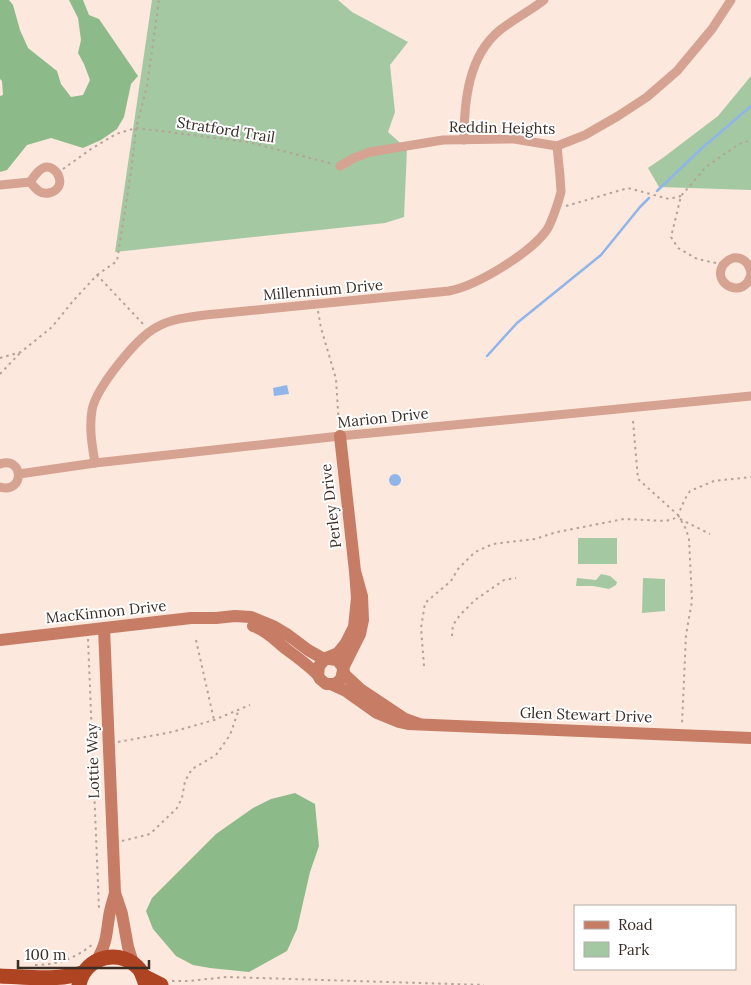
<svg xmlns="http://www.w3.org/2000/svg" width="751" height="985" viewBox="0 0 751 985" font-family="Lora,serif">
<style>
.green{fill:#a4c8a2}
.forest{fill:#8cbb89}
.water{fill:#90b5ea}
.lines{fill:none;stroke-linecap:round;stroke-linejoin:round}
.stream{stroke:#90b5ea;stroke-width:2.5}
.path{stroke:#b4a399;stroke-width:2;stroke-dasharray:2.5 4;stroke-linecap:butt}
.street{stroke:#d6a292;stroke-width:9}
.secondary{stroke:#c67c65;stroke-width:12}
.highway{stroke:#ae4422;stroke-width:15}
.labels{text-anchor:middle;stroke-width:4;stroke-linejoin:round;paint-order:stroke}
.street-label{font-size:15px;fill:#392d26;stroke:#fff}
</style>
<rect width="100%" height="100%" fill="#fce8dd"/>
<g class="green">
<path d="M152,0H338L352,12L408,42L390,65L395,112L388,132L407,149L404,217L385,223L115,252Z"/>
<path d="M751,76V190L659,187L648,168L664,157L718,116Z"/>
<rect x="578" y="538" width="39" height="26"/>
<path d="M601,574L610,576L617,582L616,585L609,589L593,586H576L577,578L596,580Z"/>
<path d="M643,578L665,579V611L642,613Z"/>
</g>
<g class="forest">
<path d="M0,0H9L13,5L20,30L28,48L57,71L61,84L71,97L83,95L90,80L84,64L78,53L81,40L78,18L69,0H83L89,15L99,19L138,76L131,84L124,117L117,129L101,140L83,148L51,138L27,145L7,170L0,172V96L3,95L2,81L0,79Z"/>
<path d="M295,793L315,804L319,846L310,872L297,929L287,951L249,972L210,968L193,965L176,956L153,929L146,911L152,898L216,834L253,808L271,799Z"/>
</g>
<g class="water">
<path d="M287,385L289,394L274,396L273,388Z"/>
<circle cx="395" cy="480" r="6"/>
</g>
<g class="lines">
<g class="stream">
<path d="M657,191L701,149L751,106"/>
<path d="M487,356L517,323L601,255L640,207L649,198"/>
</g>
<g class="path">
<path d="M63,169L91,149L116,134L136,128L248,142L333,164"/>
<path d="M566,206L628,188L669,199L681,196"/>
<path d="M716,263L697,259L678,248L671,237L681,196L706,167L739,144L751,140"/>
<path d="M97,275L117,261L131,172L136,128L147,86L159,0"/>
<path d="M318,311L321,328L336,379L339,427"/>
<path d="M0,358L21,352L52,327L73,301L97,275L145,326"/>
<path d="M0,374L21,352"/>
<path d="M633,421L638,479L678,515L685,499L690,491L714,481L751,477"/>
<path d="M678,515L686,529L689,539L692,601L686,635L682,724"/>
<path d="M680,519L710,534"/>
<path d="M452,636L453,625L460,615L475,600L504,580L516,578"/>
<path d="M88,639L99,909"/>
<path d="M196,640L214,720"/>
<path d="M424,666L421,628L425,603L451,581L458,569L475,552L493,544L535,539L557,532L624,519L666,521L679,517"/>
<path d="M118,742L172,732L214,720L250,705"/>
<path d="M122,841L150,834L177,808L182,798L185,781L192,769L216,755L230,735L239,709"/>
<path d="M35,965C57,965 76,958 93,944"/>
<path d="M172,981H188L227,977L484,985"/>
</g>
<g class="street">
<path d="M464,140C464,102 468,56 500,30C514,19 530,11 544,0"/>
<path d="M340,166L354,158L370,152L443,140L514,139L557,146L585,135L618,116L647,97L677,71L712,29L731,0"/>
<path d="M0,185L30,182C33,178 37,171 43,168C56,162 70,188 49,193C40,195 35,188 30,182"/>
<path d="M751,274C750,264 743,256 733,258C729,259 726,262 723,265C711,284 745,301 751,274"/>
<path d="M95,463C92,445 89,428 92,410C96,388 137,337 157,327C171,319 189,317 205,315L449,291C476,286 529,254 546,231C551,225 559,200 561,192C561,187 560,181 560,176C559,166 558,156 557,146"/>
<path d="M0,464C24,456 25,494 0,487"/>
<path d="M19,474L95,463L340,436L751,396"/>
</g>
<g class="secondary">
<path d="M340,436L355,571L357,598L354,627L346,643L338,653L326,658L319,666L318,675L320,679L326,684H335L341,679L344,666L360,634L363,620L362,596L355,571"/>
<path d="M253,626C266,630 275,640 286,649C297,657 308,665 318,675"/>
<path d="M104,628L115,893L122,914L128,947L133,963"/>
<path d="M0,640L191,618H216L235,616L251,617L273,626L288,635L308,650L322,658L337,660L342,666L345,675L360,689L405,719L419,724"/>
<path d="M331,684L346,691L377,713L399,722L408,724L751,738"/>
<path d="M97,960C107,942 106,936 109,917C110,909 113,901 115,893"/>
</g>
<g class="highway">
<path d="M0,976C28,977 56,981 83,973"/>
<path d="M143,976L161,985"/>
<path d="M79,985C84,956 122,947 140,970C143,975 144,980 146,985"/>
</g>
</g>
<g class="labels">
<g class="street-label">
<text transform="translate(502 128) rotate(1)" y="5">Reddin Heights</text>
<text transform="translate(226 130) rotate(9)" y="5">Stratford Trail</text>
<text transform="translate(323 290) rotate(-5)" y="5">Millennium Drive</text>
<text transform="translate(383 418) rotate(-6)" y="5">Marion Drive</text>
<text transform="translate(331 506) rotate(-97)" y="5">Perley Drive</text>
<text transform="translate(106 612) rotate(-6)" y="5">MacKinnon Drive</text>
<text transform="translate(586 715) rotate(2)" y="5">Glen Stewart Drive</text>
<text transform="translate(93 761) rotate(-92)" y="5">Lottie Way</text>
</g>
</g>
<rect x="574" y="905" width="162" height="65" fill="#ffffff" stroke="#b0aba8"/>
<rect x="584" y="921" width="25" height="8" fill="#c67c65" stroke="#b0aba8"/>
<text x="618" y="930" font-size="15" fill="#392d26">Road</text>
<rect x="584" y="942" width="25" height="15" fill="#a4c8a2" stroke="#b0aba8"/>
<text x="618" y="955" font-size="15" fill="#392d26">Park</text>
<path d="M18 960v8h131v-8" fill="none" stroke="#392d26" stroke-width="2.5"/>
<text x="25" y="960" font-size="15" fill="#392d26" stroke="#ffffff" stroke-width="4" paint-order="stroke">100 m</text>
</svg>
